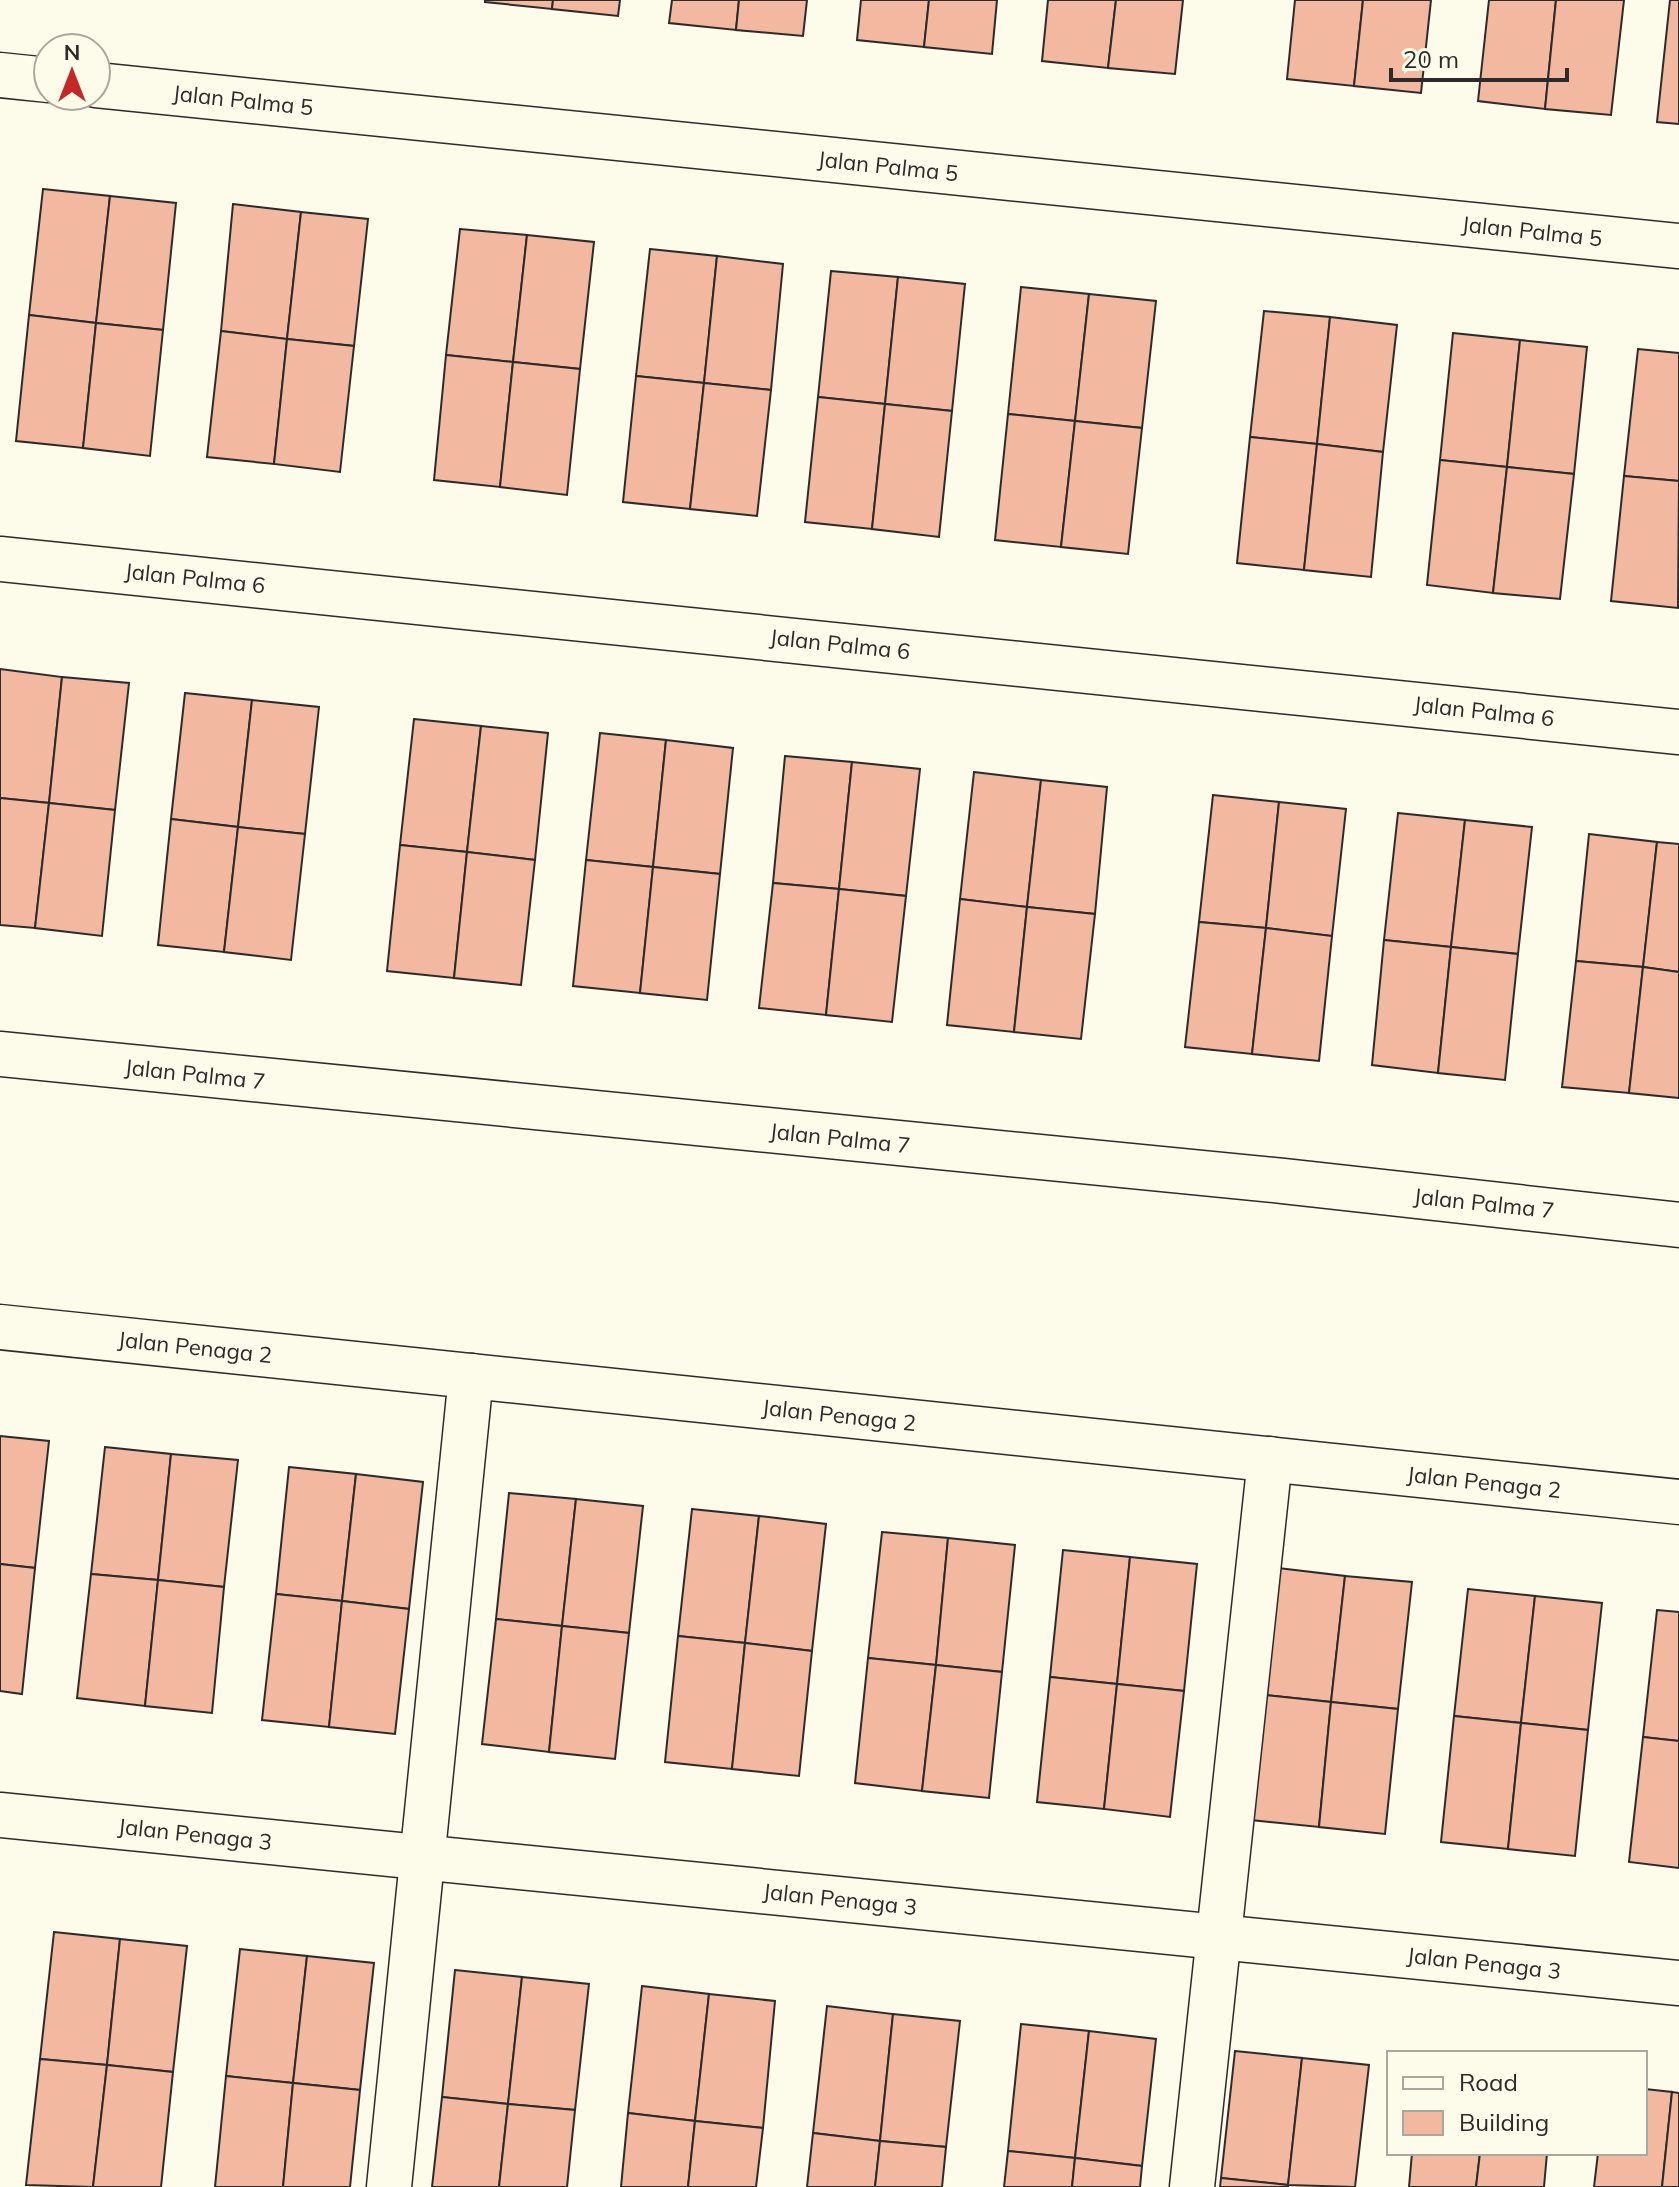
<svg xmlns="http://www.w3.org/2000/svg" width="1679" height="2187" viewBox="0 0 1679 2187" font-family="Mulish,sans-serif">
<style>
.building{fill:#f2b8a0;stroke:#2b2b2b;stroke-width:2}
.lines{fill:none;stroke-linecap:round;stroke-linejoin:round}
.minor-casing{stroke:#2b2b2b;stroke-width:47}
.minor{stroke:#fdfbea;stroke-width:44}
.labels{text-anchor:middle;stroke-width:6;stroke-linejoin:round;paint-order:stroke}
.street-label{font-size:22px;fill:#2b2b2b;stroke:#fdfbea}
</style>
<rect width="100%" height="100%" fill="#fdfbea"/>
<g class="building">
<path d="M485,0H553L552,9L485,2Z"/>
<path d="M553,0H620L618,16L552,9Z"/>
<path d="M672,0H739L736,30L669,23Z"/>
<path d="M739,0H807L803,36L736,30Z"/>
<path d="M861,0H929L924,47L857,40Z"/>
<path d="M929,0H997L992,54L924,47Z"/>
<path d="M1048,0H1116L1108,68L1042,61Z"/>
<path d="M1116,0H1183L1175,74L1108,68Z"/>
<path d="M1295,0H1363L1354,86L1287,79Z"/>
<path d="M1363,0H1431L1421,93L1354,86Z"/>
<path d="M1489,0H1556L1545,109L1478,101Z"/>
<path d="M1556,0H1624L1611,115L1545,109Z"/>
<path d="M1670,0H1679V124L1657,122Z"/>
<path d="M43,189L110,196L96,323L29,315Z"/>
<path d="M110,196L176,203L163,330L96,323Z"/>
<path d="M233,204L301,212L287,339L221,331Z"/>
<path d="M301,212L368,219L354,346L287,339Z"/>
<path d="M460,229L527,235L513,362L446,355Z"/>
<path d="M527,235L594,242L580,369L513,362Z"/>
<path d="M650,249L717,256L704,383L636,376Z"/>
<path d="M717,256L783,264L771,390L704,383Z"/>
<path d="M831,271L898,277L885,404L818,397Z"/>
<path d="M898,277L965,284L952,411L885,404Z"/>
<path d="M1021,287L1089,294L1075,421L1008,414Z"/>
<path d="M1089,294L1156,301L1142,428L1075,421Z"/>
<path d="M1264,311L1330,317L1317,444L1250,437Z"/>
<path d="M29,315L96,323L83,448L16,441Z"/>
<path d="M1330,317L1397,325L1383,452L1317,444Z"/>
<path d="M96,323L163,330L150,456L83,448Z"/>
<path d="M221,331L287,339L274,464L207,457Z"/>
<path d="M1453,333L1520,340L1507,467L1440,460Z"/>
<path d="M287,339L354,346L340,472L274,464Z"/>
<path d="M1520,340L1587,347L1574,474L1507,467Z"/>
<path d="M1638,349L1679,353V481L1624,476Z"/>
<path d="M446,355L513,362L500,487L434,480Z"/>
<path d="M513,362L580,369L567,495L500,487Z"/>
<path d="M636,376L704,383L690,509L623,502Z"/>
<path d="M704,383L771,390L757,516L690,509Z"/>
<path d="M818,397L885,404L872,529L805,522Z"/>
<path d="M885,404L952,411L939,537L872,529Z"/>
<path d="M1008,414L1075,421L1061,547L995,540Z"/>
<path d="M1075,421L1142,428L1128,554L1061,547Z"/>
<path d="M1250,437L1317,444L1304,570L1237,563Z"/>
<path d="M1317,444L1383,452L1371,577L1304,570Z"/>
<path d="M1440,460L1507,467L1493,593L1427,585Z"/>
<path d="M1507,467L1574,474L1560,599L1493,593Z"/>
<path d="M1624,476L1679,481L1678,608L1611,601Z"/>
<path d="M0,669L62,677L49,803L0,798Z"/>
<path d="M62,677L129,683L115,810L49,803Z"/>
<path d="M185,693L252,700L238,827L171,819Z"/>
<path d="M252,700L319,707L305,834L238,827Z"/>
<path d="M414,719L481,726L467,852L400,845Z"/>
<path d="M481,726L548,733L535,860L467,852Z"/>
<path d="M600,733L666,740L653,867L586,860Z"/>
<path d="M666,740L733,748L720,874L653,867Z"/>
<path d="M785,756L852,762L839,889L773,883Z"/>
<path d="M852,762L920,769L906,896L839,889Z"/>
<path d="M974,772L1041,780L1027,907L960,899Z"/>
<path d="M1041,780L1107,787L1095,914L1027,907Z"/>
<path d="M1213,795L1279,802L1266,928L1199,922Z"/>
<path d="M0,798L49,803L35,928L0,925Z"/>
<path d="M1279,802L1346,809L1332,936L1266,928Z"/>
<path d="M49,803L115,810L102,936L35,928Z"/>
<path d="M1398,813L1465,820L1451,947L1384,940Z"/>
<path d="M171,819L238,827L224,952L158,945Z"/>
<path d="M1465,820L1532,827L1518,954L1451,947Z"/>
<path d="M238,827L305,834L291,960L224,952Z"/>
<path d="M1589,834L1657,842L1643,967L1576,961Z"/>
<path d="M1657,842L1679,844V972L1643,967Z"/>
<path d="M400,845L467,852L454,978L387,971Z"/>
<path d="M467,852L535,860L521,985L454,978Z"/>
<path d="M586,860L653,867L640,993L573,986Z"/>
<path d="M653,867L720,874L707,1000L640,993Z"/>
<path d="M773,883L839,889L826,1015L759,1008Z"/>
<path d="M839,889L906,896L892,1022L826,1015Z"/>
<path d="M960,899L1027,907L1014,1032L947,1025Z"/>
<path d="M1027,907L1095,914L1081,1039L1014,1032Z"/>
<path d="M1199,922L1266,928L1252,1054L1185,1047Z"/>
<path d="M1266,928L1332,936L1319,1061L1252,1054Z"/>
<path d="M1384,940L1451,947L1438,1073L1372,1065Z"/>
<path d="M1451,947L1518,954L1505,1080L1438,1073Z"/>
<path d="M1576,961L1643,967L1629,1093L1562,1087Z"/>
<path d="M1643,967L1679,972V1098L1629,1093Z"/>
<path d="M0,1436L49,1441L35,1568L0,1564Z"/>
<path d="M105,1447L171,1454L158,1580L91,1574Z"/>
<path d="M171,1454L238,1460L224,1587L158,1580Z"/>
<path d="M289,1467L356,1474L342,1601L276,1594Z"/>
<path d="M356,1474L423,1482L409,1609L342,1601Z"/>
<path d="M509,1493L576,1499L562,1626L496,1619Z"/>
<path d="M576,1499L643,1506L629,1633L562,1626Z"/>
<path d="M692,1509L759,1516L745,1643L678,1636Z"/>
<path d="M759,1516L826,1524L812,1651L745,1643Z"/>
<path d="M882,1532L948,1538L936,1665L868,1658Z"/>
<path d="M948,1538L1015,1545L1002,1672L936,1665Z"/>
<path d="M1063,1550L1130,1557L1117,1684L1050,1677Z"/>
<path d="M1130,1557L1197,1564L1184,1691L1117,1684Z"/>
<path d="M0,1564L35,1568L22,1694L0,1691Z"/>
<path d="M1278,1568L1345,1576L1331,1702L1265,1695Z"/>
<path d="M91,1574L158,1580L145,1706L77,1698Z"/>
<path d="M1345,1576L1412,1582L1398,1709L1331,1702Z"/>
<path d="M158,1580L224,1587L212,1713L145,1706Z"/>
<path d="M1468,1589L1535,1596L1521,1723L1454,1716Z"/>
<path d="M276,1594L342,1601L329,1727L262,1720Z"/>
<path d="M1535,1596L1602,1603L1588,1730L1521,1723Z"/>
<path d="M342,1601L409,1609L395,1734L329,1727Z"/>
<path d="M1657,1610L1679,1612V1741L1643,1737Z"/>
<path d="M496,1619L562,1626L549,1752L482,1744Z"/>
<path d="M562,1626L629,1633L615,1759L549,1752Z"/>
<path d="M678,1636L745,1643L732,1769L665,1762Z"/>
<path d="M745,1643L812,1651L799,1776L732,1769Z"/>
<path d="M868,1658L936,1665L922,1791L855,1783Z"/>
<path d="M936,1665L1002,1672L989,1798L922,1791Z"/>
<path d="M1050,1677L1117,1684L1104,1809L1037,1802Z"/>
<path d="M1117,1684L1184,1691L1170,1817L1104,1809Z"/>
<path d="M1265,1695L1331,1702L1319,1827L1251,1820Z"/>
<path d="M1331,1702L1398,1709L1385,1834L1319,1827Z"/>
<path d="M1454,1716L1521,1723L1508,1849L1441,1842Z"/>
<path d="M1521,1723L1588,1730L1575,1856L1508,1849Z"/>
<path d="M1643,1737L1679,1741V1868L1629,1862Z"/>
<path d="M54,1932L120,1939L107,2065L40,2059Z"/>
<path d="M120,1939L187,1946L173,2072L107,2065Z"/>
<path d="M240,1949L307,1956L293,2083L226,2076Z"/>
<path d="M307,1956L374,1963L360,2090L293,2083Z"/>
<path d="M455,1970L522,1977L508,2104L442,2097Z"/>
<path d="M522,1977L589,1984L575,2110L508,2104Z"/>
<path d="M642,1986L709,1994L695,2121L628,2113Z"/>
<path d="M709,1994L775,2001L763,2128L695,2121Z"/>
<path d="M827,2006L893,2014L880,2141L813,2133Z"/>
<path d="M893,2014L960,2021L946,2147L880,2141Z"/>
<path d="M1021,2024L1089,2031L1075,2158L1008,2151Z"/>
<path d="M1089,2031L1156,2039L1142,2166L1075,2158Z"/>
<path d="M1235,2051L1302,2058L1288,2185L1221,2178Z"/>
<path d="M1302,2058L1369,2065L1355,2187L1288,2185Z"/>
<path d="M40,2059L107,2065L93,2187L26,2185Z"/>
<path d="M107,2065L173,2072L161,2187H93Z"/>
<path d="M226,2076L293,2083L283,2187H215Z"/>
<path d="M293,2083L360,2090L350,2187H283Z"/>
<path d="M1645,2089L1672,2092L1662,2187H1594L1598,2153H1645Z"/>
<path d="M1672,2092L1679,2093V2187H1662Z"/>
<path d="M442,2097L508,2104L499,2187H432Z"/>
<path d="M508,2104L575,2110L567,2187H499Z"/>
<path d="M628,2113L695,2121L688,2187H621Z"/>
<path d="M695,2121L763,2128L756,2187H688Z"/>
<path d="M813,2133L880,2141L875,2187H807Z"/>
<path d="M880,2141L946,2147L942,2187H875Z"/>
<path d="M1008,2151L1075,2158L1072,2187H1004Z"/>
<path d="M1412,2153H1480L1476,2187H1409Z"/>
<path d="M1480,2153H1547L1544,2187H1476Z"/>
<path d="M1075,2158L1142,2166L1140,2187H1072Z"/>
<path d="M1221,2178L1288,2185V2187H1220Z"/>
</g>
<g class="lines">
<g class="minor-casing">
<g id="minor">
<path d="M0,75L48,80"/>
<path d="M96,85L1679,246"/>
<path d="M0,559L1679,732"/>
<path d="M0,1054L1283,1181L1679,1225"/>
<path d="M0,1327L1679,1502"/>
<path d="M0,1815L1679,1983"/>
<path d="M389,2187L471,1376"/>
<path d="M1192,2187L1270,1459"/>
</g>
</g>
<use href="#minor" class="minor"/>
</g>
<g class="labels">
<g class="street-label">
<text transform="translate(243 100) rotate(6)" y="8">Jalan Palma 5</text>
<text transform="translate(888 166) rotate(6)" y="8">Jalan Palma 5</text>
<text transform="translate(1532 231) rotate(6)" y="8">Jalan Palma 5</text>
<text transform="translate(195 578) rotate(6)" y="8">Jalan Palma 6</text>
<text transform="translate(840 644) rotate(6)" y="8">Jalan Palma 6</text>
<text transform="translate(1484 711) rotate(6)" y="8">Jalan Palma 6</text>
<text transform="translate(195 1074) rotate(6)" y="8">Jalan Palma 7</text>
<text transform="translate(840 1138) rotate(6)" y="8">Jalan Palma 7</text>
<text transform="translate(1484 1203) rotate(6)" y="8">Jalan Palma 7</text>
<text transform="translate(195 1347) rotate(6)" y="8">Jalan Penaga 2</text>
<text transform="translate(839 1415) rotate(6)" y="8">Jalan Penaga 2</text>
<text transform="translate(1484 1482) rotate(6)" y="8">Jalan Penaga 2</text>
<text transform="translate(195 1834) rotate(6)" y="8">Jalan Penaga 3</text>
<text transform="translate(840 1899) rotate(6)" y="8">Jalan Penaga 3</text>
<text transform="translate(1484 1963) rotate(6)" y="8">Jalan Penaga 3</text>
</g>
</g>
<rect x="1387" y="2051" width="260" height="104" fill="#fdfbea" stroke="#a9a89e" stroke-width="2"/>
<rect x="1403" y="2077" width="40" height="12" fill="#fdfbea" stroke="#a9a89e" stroke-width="2"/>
<text x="1459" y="2091" font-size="24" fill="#2b2b2b">Road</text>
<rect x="1403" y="2111" width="40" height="24" fill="#f2b8a0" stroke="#a9a89e" stroke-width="2"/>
<text x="1459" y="2131" font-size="24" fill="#2b2b2b">Building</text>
<g transform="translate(72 72)"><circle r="38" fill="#fdfbea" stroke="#a9a89e" stroke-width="2"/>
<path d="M0-6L14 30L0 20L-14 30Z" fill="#c62828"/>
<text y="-12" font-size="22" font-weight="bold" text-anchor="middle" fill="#2b2b2b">N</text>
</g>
<path d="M1391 68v12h176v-12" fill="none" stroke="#2b2b2b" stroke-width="4"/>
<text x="1403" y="68" font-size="24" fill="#2b2b2b" stroke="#fdfbea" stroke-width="6" paint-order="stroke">20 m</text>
</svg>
